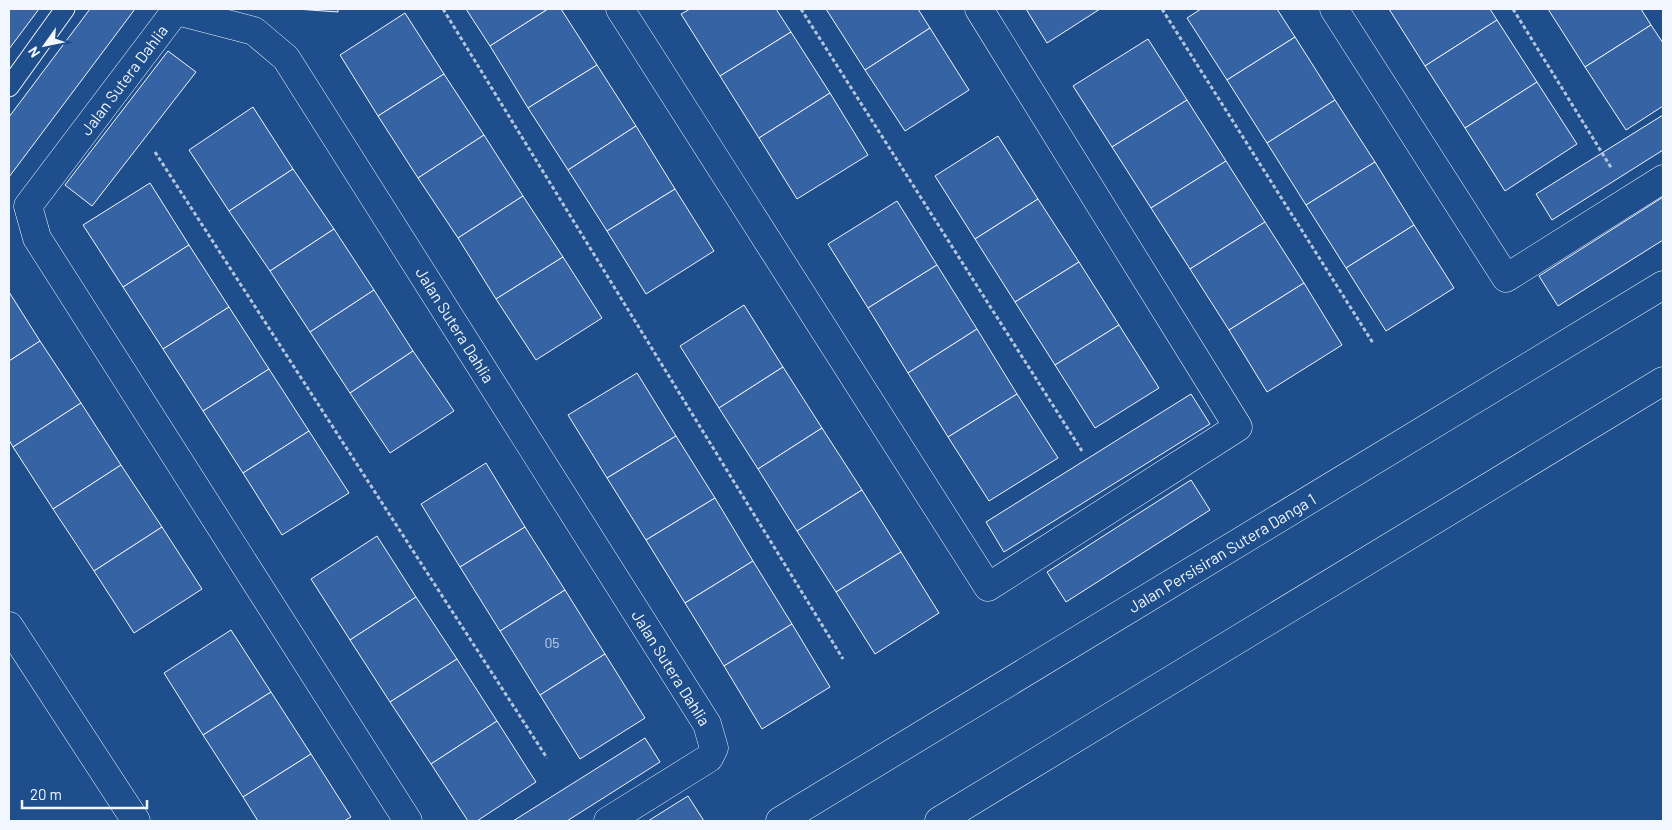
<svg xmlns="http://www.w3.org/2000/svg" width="1672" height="830" viewBox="0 0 1672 830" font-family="Barlow,sans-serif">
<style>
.building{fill:#3563a3;stroke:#f2f6ff}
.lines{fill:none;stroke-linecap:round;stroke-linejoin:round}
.lane-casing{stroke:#f2f6ff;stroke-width:21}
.street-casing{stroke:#f2f6ff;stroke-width:29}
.secondary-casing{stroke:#f2f6ff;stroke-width:29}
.path{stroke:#b3c4dc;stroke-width:3;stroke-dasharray:4 2.5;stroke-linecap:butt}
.lane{stroke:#1f4e8c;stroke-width:19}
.street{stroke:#1f4e8c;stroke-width:28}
.secondary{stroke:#1f4e8c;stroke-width:28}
.labels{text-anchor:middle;stroke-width:4;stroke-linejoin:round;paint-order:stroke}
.number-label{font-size:14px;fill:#c3d1e8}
.street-label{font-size:16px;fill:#f2f6ff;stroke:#1f4e8c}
</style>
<rect width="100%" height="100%" fill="#1f4e8c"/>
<g class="building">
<path d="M9,9H39L9,49Z"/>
<path d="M90,9H135L9,177V117Z"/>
<path d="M296,9H338V12Z"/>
<path d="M466,9H548L490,46Z"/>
<path d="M548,9H561L597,65L528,108L490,46Z"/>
<path d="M690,9H776L791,32L720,76L681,14Z"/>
<path d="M826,9H918L930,28L865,70Z"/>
<path d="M1026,9H1100L1047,43Z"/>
<path d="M1201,9H1277L1295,37L1227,80L1187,18Z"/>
<path d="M1389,9H1490L1497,20L1425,66Z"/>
<path d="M1548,9H1641L1651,25L1585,67Z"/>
<path d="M405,13L444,74L378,116L340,55Z"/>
<path d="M1497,20L1537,82L1465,128L1425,66Z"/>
<path d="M1651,25L1663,43V106L1626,130L1585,67Z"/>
<path d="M930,28L969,90L905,131L865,70Z"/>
<path d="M791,32L830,93L759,138L720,76Z"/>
<path d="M1295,37L1335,100L1267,143L1227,80Z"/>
<path d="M1148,39L1187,100L1112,147L1073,86Z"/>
<path d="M168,51L196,72L92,206L65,185Z"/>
<path d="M597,65L636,126L568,170L528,108Z"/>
<path d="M444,74L484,135L418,178L378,116Z"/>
<path d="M1537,82L1577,144L1505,191L1465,128Z"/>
<path d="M830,93L868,155L797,199L759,138Z"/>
<path d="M1187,100L1226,161L1151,208L1112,147Z"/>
<path d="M1335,100L1375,162L1306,205L1267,143Z"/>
<path d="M253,107L293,169L229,211L189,150Z"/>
<path d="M1663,115V150L1552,220L1536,194Z"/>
<path d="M636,126L675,189L607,231L568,170Z"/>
<path d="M484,135L523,196L458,238L418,178Z"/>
<path d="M998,136L1038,199L975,239L935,176Z"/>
<path d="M1226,161L1265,222L1190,269L1151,208Z"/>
<path d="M1375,162L1414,225L1346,268L1306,205Z"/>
<path d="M293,169L334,229L270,271L229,211Z"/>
<path d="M150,183L189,245L123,287L83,225Z"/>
<path d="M675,189L714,251L646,294L607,231Z"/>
<path d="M523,196L563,257L496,299L458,238Z"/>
<path d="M1663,197V240L1558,306L1539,276Z"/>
<path d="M1038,199L1079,262L1015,302L975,239Z"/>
<path d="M897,201L937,265L868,308L828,244Z"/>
<path d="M1265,222L1304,283L1229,330L1190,269Z"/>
<path d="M1414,225L1454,288L1386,331L1346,268Z"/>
<path d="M334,229L374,290L310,332L270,271Z"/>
<path d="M189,245L229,307L163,349L123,287Z"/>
<path d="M563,257L602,318L536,360L496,299Z"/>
<path d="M1079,262L1119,325L1055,365L1015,302Z"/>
<path d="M937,265L977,329L908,373L868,308Z"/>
<path d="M1304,283L1342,345L1267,392L1229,330Z"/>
<path d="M374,290L413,351L350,393L310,332Z"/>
<path d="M9,292L40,341L9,361Z"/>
<path d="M744,305L783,367L719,408L680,346Z"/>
<path d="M229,307L269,369L203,411L163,349Z"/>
<path d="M1119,325L1159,388L1095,428L1055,365Z"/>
<path d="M977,329L1017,394L948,437L908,373Z"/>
<path d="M40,341L81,403L13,447L9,440V361Z"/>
<path d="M413,351L454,411L390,453L350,393Z"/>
<path d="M783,367L822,428L758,469L719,408Z"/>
<path d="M269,369L309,431L243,473L203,411Z"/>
<path d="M637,373L676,436L607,478L568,415Z"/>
<path d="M1017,394L1058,458L989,501L948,437Z"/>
<path d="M1191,394L1210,424L1004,552L986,522Z"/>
<path d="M81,403L121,465L53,509L13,447Z"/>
<path d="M822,428L862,490L797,531L758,469Z"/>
<path d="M309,431L349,493L282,535L243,473Z"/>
<path d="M676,436L715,498L646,540L607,478Z"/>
<path d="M486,463L525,527L460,567L421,504Z"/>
<path d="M121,465L162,527L94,571L53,509Z"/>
<path d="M1191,480L1210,510L1066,602L1047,572Z"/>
<path d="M862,490L901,552L836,592L797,531Z"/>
<path d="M715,498L753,561L685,603L646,540Z"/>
<path d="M162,527L202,589L134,633L94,571Z"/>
<path d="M525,527L565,590L500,631L460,567Z"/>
<path d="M377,536L416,597L350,640L311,579Z"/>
<path d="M901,552L939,613L875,654L836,592Z"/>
<path d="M753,561L792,624L724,666L685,603Z"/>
<path d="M565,590L605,654L540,695L500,631Z"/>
<path d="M416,597L457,659L390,702L350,640Z"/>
<path d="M792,624L830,687L762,729L724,666Z"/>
<path d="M231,630L271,692L203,735L164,673Z"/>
<path d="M605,654L645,718L580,759L540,695Z"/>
<path d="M457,659L497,721L431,764L390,702Z"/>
<path d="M271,692L311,754L243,797L203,735Z"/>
<path d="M497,721L536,782L477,821H468L431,764Z"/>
<path d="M645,738L660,762L567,821H513Z"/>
<path d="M311,754L351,817L344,821H258L243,797Z"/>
<path d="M688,796L704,821H648Z"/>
</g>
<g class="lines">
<g class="lane-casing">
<path id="lane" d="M9,87L65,9"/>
</g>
<g class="street-casing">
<g id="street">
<path d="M177,9L28,206L37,238L408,821"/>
<path d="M620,9L988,587L1238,427L979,9"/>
<path d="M1334,9L1506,278L1663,179"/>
<path d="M177,11L254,31L286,58L707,724L714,748L709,758L608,821"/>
<path d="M9,626L136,821"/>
</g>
</g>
<g class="secondary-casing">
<g id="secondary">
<path d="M780,821L1663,285"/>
<path d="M939,821L1663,381"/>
</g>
</g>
<g class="path">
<path d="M443,9L843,659"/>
<path d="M801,9L1082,451"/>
<path d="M1162,9L1373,343"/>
<path d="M1513,9L1612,169"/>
<path d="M155,152L547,758"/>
</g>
<use href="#lane" class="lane"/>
<use href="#street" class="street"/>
<use href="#secondary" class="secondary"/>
</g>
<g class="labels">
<g class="number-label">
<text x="552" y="648">05</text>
</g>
<g class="street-label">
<text transform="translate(124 80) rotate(-53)" y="6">Jalan Sutera Dahlia</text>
<text transform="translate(455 325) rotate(58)" y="6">Jalan Sutera Dahlia</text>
<text transform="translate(1222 553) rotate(-31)" y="6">Jalan Persisiran Sutera Danga 1</text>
<text transform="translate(671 668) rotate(58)" y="6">Jalan Sutera Dahlia</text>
</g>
</g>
<rect width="1672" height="830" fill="none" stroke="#f2f6ff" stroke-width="20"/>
<g transform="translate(45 45) rotate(237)" stroke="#1f4e8c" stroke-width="4" paint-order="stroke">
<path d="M0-4L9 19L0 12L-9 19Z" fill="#f2f6ff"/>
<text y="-8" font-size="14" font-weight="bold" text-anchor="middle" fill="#f2f6ff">N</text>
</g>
<path d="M22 800v8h125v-8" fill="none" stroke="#f2f6ff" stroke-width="2.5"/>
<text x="30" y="800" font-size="15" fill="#f2f6ff" stroke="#1f4e8c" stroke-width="4" paint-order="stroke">20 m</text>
</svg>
